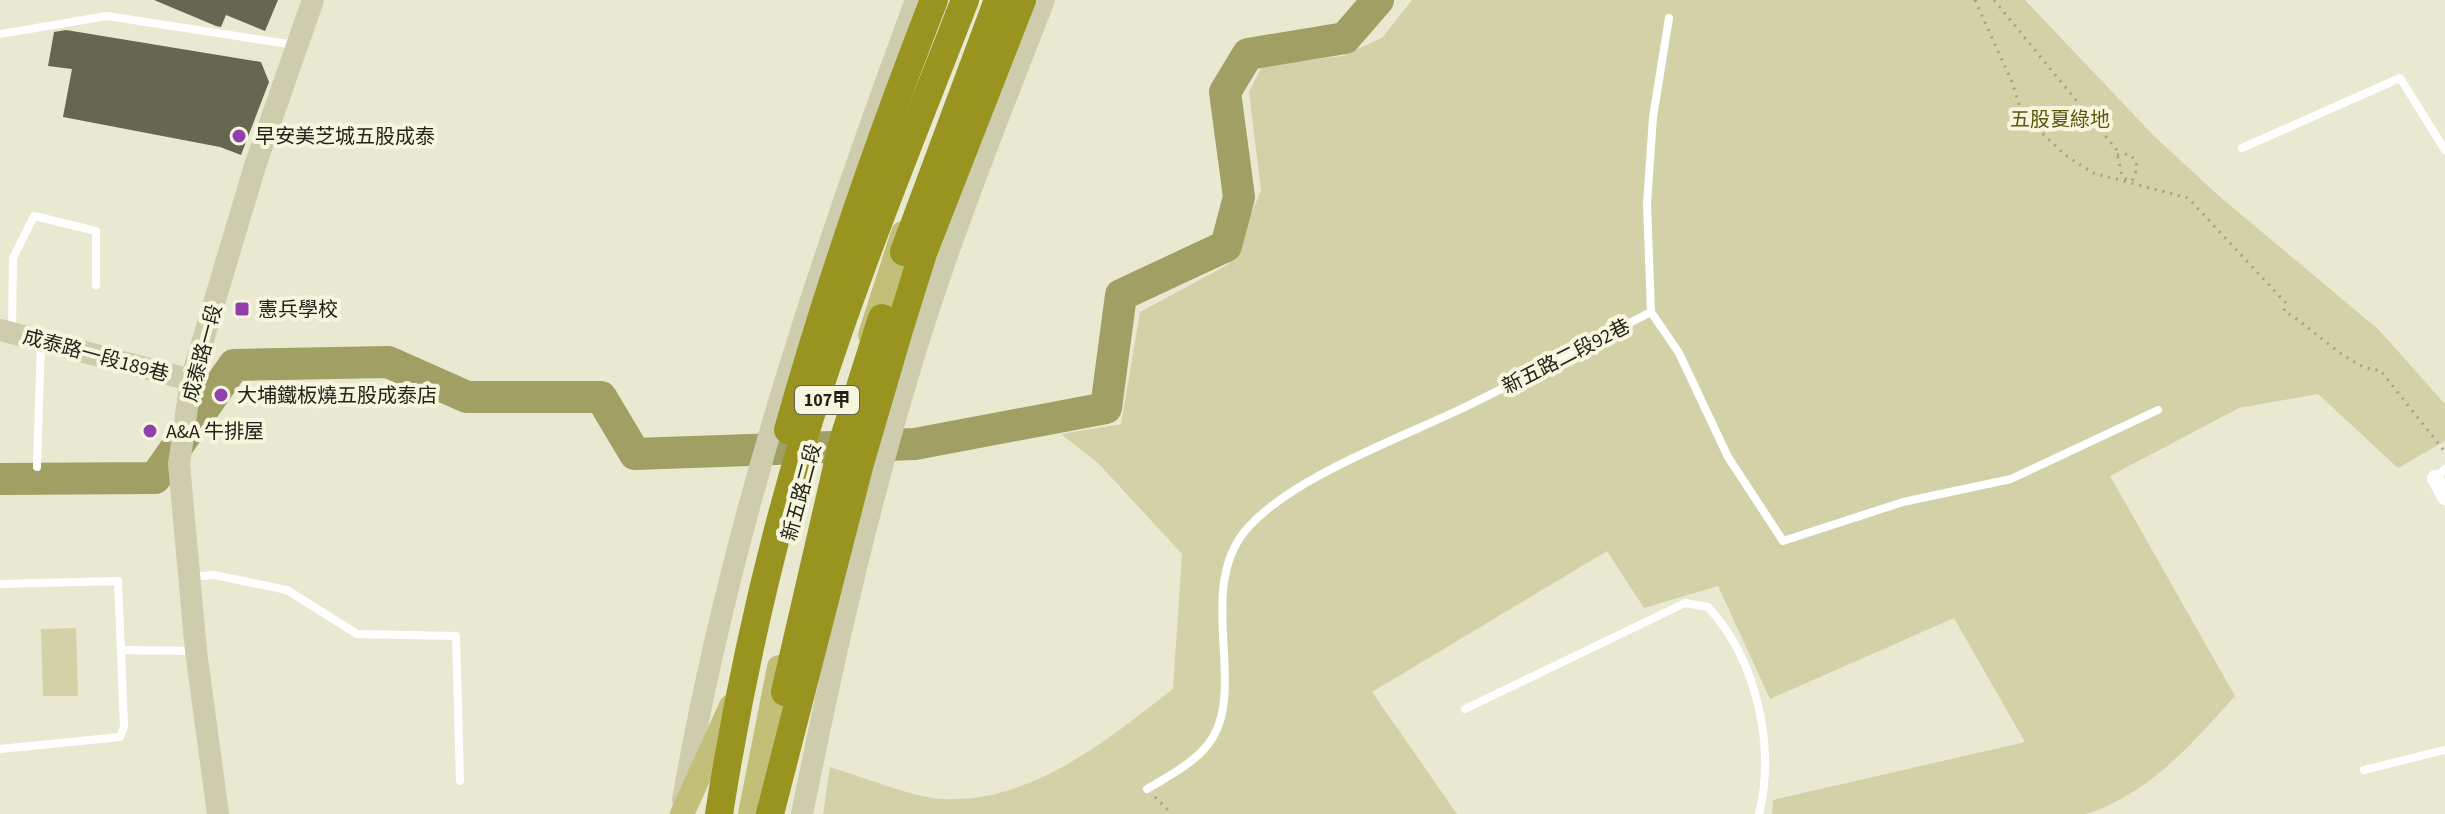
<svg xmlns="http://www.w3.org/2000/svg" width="2445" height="814" viewBox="0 0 2445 814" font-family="'Source Sans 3','Noto Sans TC',sans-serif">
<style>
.green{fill:#d2d1a7}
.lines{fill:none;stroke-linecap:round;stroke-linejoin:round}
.river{stroke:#a1a064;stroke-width:32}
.building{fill:#666651}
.path{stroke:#a1a18e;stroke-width:3;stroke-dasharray:2 6;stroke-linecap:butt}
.lane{stroke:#fff;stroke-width:8}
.street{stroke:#fff;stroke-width:16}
.secondary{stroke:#cdccac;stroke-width:22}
.primary{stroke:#c2bf79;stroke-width:24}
.highway{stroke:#99941f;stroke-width:28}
.poi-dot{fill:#923fae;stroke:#f6f6de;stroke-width:3}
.labels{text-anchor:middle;stroke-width:8;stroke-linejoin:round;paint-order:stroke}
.shield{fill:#f6f6de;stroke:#626254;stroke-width:2}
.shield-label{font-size:18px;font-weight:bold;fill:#222219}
.park-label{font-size:20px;fill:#5a5710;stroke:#f6f6de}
.poi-label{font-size:20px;fill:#222219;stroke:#f6f6de;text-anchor:start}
.street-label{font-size:20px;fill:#222219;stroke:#f6f6de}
</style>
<rect width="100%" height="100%" fill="#e9e9d1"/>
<g class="green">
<path d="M1412,0H2025L2154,136L2219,196L2379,330L2445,404V441L2398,468L2318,394L2239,408L2110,476L2235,696C2192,744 2149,794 2086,814H1772L1773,800L2025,742L1954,618L1770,699L1718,586L1644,608L1607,551L1372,692L1457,814H823L830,767C860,776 912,797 941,799C1031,804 1107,740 1173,689L1182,554L1098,463L1061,434L1121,424L1140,312L1229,264L1261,191L1249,92L1262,66L1342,56L1382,38Z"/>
<path d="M76,628L78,696H43L41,629Z"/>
</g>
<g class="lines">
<path class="river" d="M0,479L155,478L234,365L388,362L467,397H601L635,454L915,444L1106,408L1121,295L1226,246L1239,197L1225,92L1248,54L1345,38L1378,0"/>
</g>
<g class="building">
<path d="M154,0H278L265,31L226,15L221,27L216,26Z"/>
<path d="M66,30L261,62L269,82L241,155L220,147L63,117L72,69L48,66L54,32Z"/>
</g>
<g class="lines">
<g class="path">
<path d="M1975,0L2012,82L2022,114L2065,155L2093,173L2188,198L2286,303L2284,311C2312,326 2351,371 2380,370L2445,452"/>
<path d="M1994,0L2116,149L2122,176L2128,181"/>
<path d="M2117,155L2129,154C2140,163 2137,169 2132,181"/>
<path d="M1155,797L1172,814"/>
</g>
<g class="lane">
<path d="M0,34L107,16L295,45"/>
<path d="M2242,148L2400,78L2445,150"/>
<path d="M1651,312L1647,204L1653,117L1669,18"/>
<path d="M12,333L13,258L34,216L96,231V285"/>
<path d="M37,467L41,342"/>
<path d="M2435,478L2445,469"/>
<path d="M189,577L214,575L287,590L357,634L456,636L460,781"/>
<path d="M0,584L118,581L124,727L120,737L0,749"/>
<path d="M122,650L195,651"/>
<path d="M1465,709L1685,603L1708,607C1756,659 1776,745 1759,814"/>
<path d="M2364,770L2445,750"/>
<path d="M1147,789C1169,776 1200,760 1213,737C1245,683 1197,590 1245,531C1290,477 1404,437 1467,406C1529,376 1590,343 1651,312L1679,353L1728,457L1783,541L1903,502L2011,479L2158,410"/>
</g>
<path class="street" d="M2435,478L2445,497"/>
<g class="secondary">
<path d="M0,330L191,380"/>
<path d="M683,800C731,525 819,262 916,0"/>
<path d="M218,814L196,651L179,464L191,380L255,166L313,0"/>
<path d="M802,814C837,641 876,469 931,302C965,200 1005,100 1044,0"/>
</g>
<g class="primary">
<path d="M870,335L903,233"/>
<path d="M682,814L731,706"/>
<path d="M750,814L779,667"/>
</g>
<g class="highway">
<path d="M904,252L998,0"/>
<path d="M788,430C829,284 879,141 934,0"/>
<path d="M785,692L843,441L882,318"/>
<path d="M719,814C739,687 767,560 804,437C849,289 909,144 965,0"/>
<path d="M770,814L860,463L899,330L923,253L1022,0"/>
</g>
</g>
<g class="poi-dot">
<circle cx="239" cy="136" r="8"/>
<rect x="234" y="301" width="16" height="16" rx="4"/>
<circle cx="221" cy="395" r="8"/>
<circle cx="150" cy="431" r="8"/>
</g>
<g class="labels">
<rect class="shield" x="795" y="386" width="64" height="28" rx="6"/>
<g class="shield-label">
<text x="827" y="406">107甲</text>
</g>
<g class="park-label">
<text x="2060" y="126">五股夏綠地</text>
</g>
<g class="poi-label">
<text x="255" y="143">早安美芝城五股成泰</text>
<text x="258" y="316">憲兵學校</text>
<text x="237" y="402">大埔鐵板燒五股成泰店</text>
<text x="166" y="438">A&amp;A 牛排屋</text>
</g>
<g class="street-label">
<text transform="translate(202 353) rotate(-75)" y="7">成泰路一段</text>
<text transform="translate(96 355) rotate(15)" y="7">成泰路一段189巷</text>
<text transform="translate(1566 356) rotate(-27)" y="7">新五路二段92巷</text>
<text transform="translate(801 492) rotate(-75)" y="7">新五路二段</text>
</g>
</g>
</svg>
